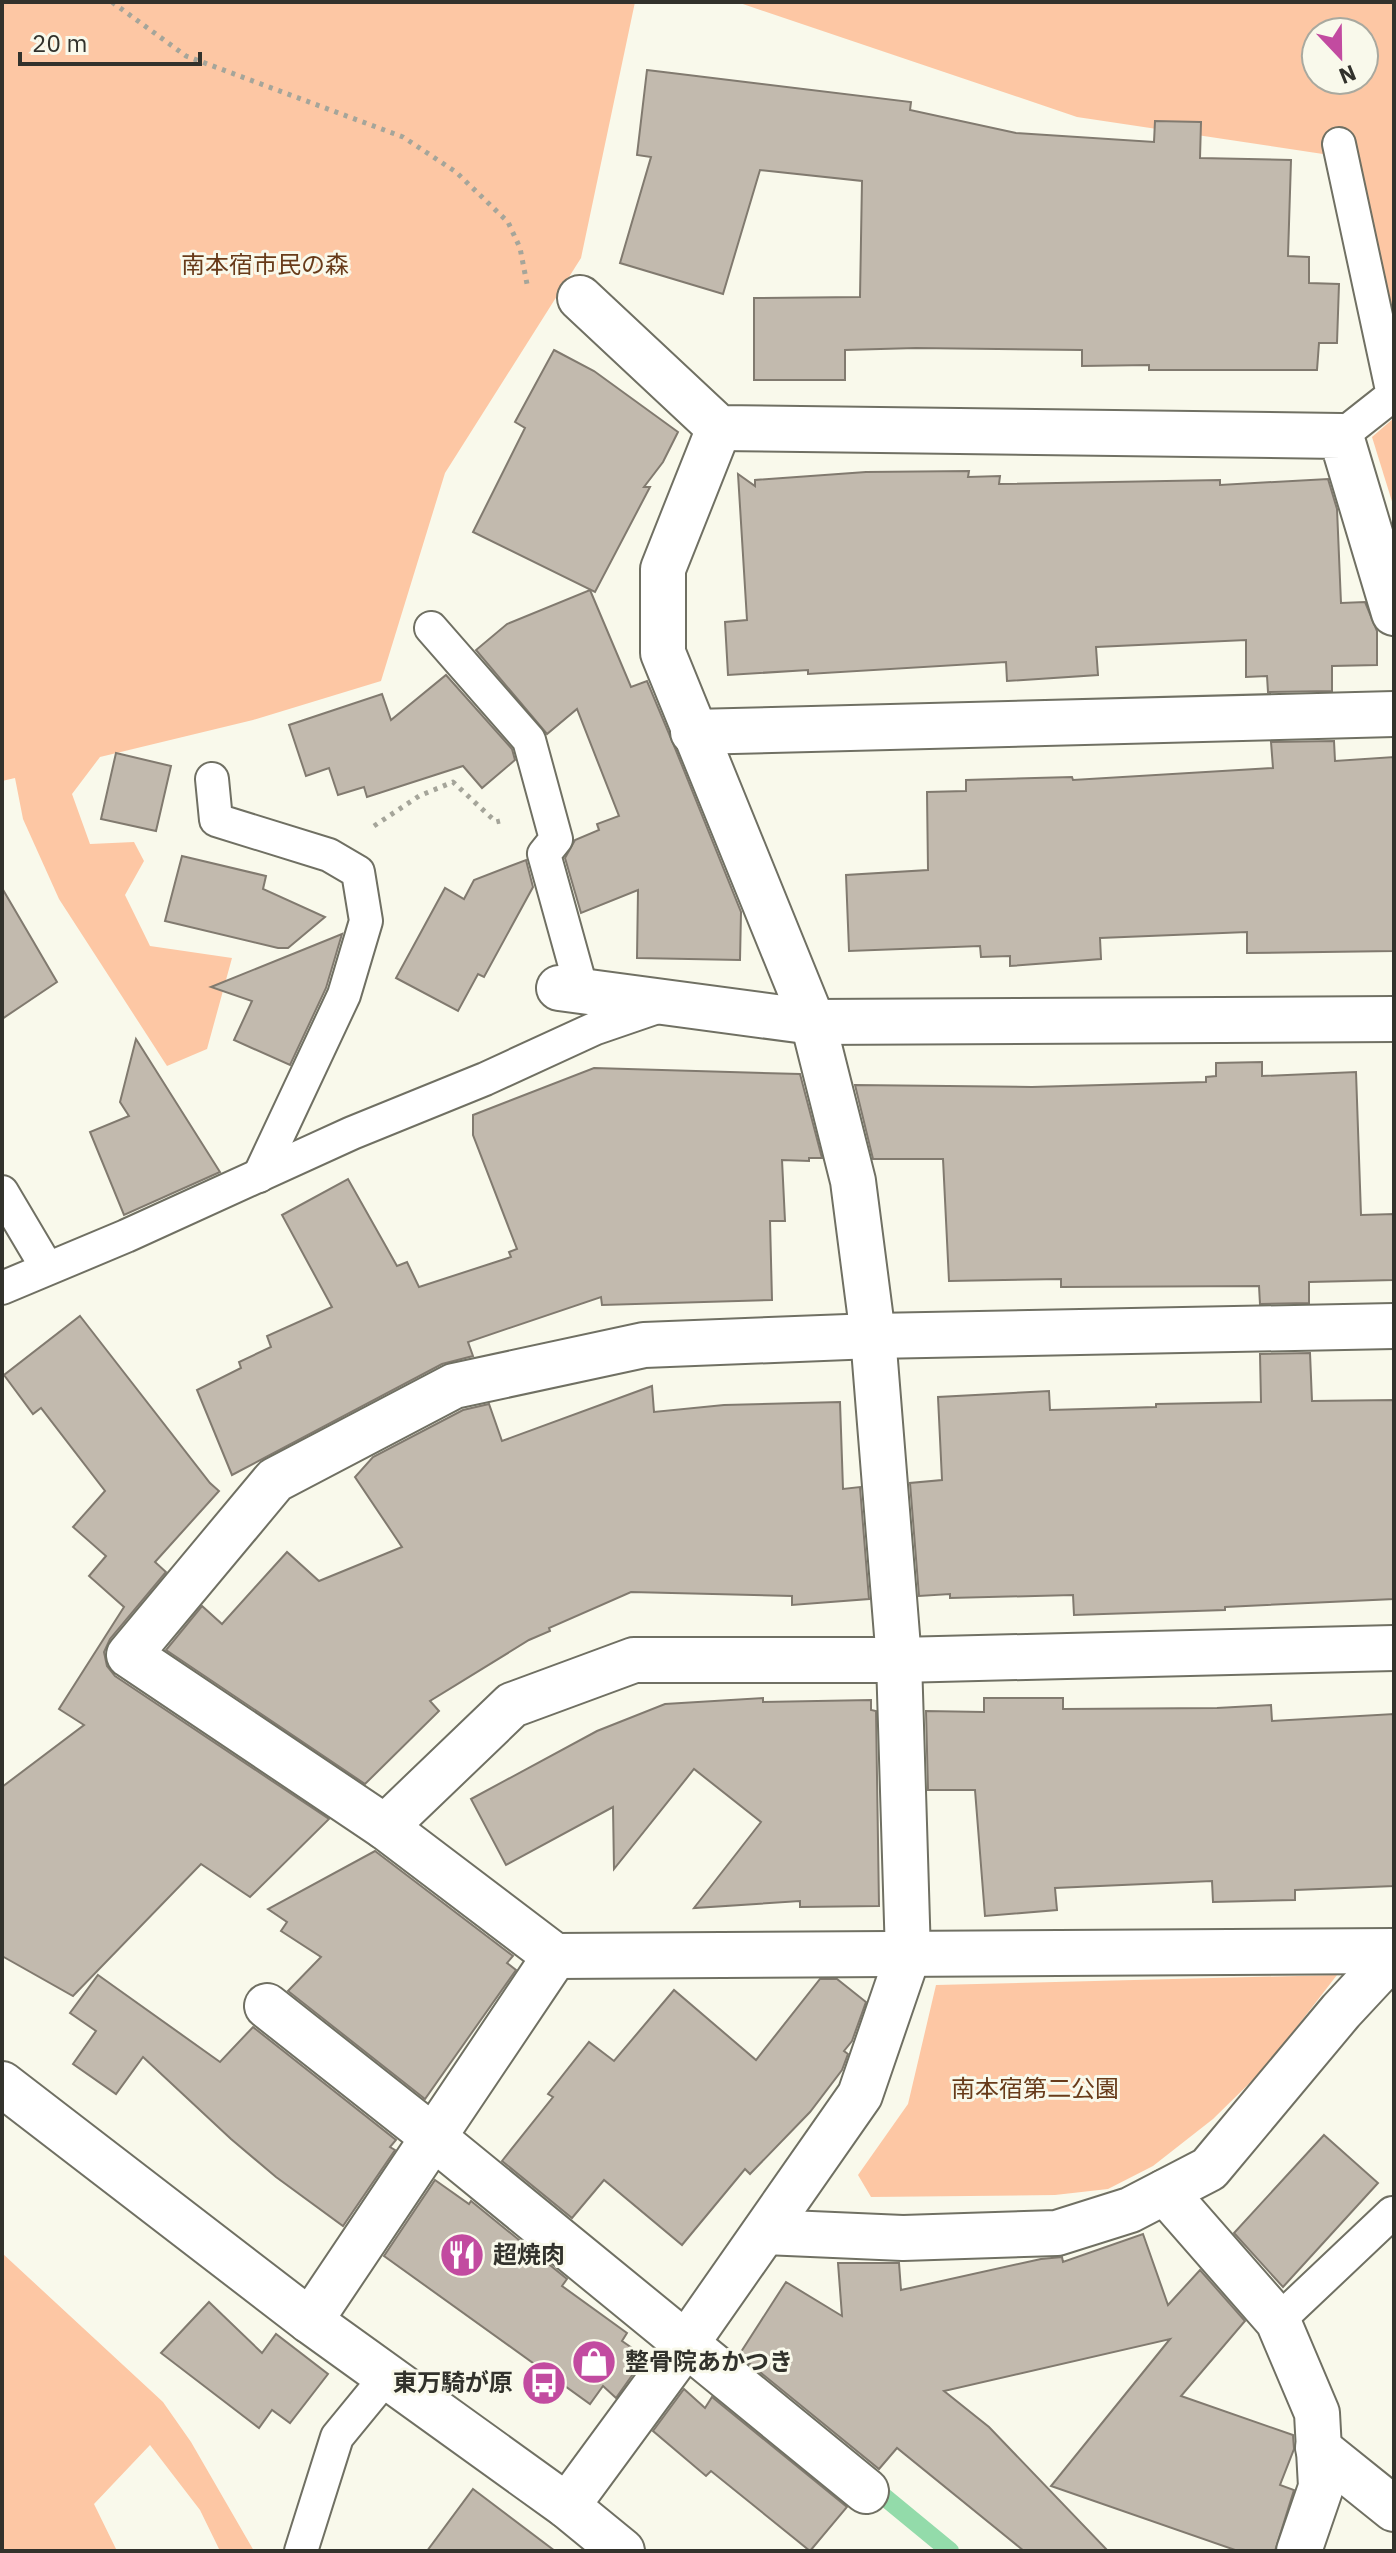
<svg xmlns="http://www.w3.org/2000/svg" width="1396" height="2553" viewBox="0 0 1396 2553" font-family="'IBM Plex Sans','Noto Sans JP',sans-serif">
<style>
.green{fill:#fdc7a4;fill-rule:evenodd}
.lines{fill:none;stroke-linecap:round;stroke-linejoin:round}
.stream{stroke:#93dbaa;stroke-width:18}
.building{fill:#c2baae;stroke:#817a6f;stroke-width:2}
.lane-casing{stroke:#707063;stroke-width:36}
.street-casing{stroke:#707063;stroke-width:48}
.secondary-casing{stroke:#707063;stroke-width:48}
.path{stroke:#a5a59a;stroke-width:5;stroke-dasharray:4 6;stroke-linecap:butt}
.lane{stroke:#fff;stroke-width:32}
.street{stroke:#fff;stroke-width:44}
.secondary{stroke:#fff;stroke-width:44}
.labels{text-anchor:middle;stroke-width:6;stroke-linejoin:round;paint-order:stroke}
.park-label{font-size:24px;fill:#683b1a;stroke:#f9f9eb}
.poi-label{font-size:24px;font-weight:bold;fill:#32322c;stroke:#f9f9eb;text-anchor:start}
</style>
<rect width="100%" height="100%" fill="#f9f9eb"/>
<g class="green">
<path d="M2,2H635L581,258L445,473L381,681L253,720L100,757L72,794L90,844L134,842L144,861L125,895L150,946L232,958L207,1049L167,1066L59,899L23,819L15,778L2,781Z"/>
<path d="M737,2H1394V324L1356,159L1077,117ZM1316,32H1364V80H1316Z"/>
<path d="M1394,418V508L1372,437Z"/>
<path d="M1337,1975L1265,2068L1213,2119L1153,2166L1108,2189L1055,2195L871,2197L858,2175L908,2104L936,1985Z"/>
<path d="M2,2253L163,2402L191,2442L254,2551H220L200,2510L150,2445L94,2504L117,2551H2Z"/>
</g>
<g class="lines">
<path class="stream" d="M882,2495L950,2551"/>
</g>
<g class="building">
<path d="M647,70L911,102L910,110L1016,133L1154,142L1155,121L1201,122L1200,158L1291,160L1288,256L1309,257V283L1339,284L1337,343H1319L1317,370H1149V365L1082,366V350L916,348L845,350V380H754V298L860,297L862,181L760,170L723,294L620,263L651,157L637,155Z"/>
<path d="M554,350L594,371L678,432L663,462L644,487H650L595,592L473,532L525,428L515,422Z"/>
<path d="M969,471L968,477L1000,476L999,484L1220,480V485L1328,479L1337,509L1341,603L1365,602L1377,631V665L1332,666V691L1268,692L1267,676L1246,677V640L1096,647L1098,675L1007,681L1006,662L808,674V670L728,675L725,622L747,620L738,474L755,486V480L866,472Z"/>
<path d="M590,590L631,687L647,681L675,748L741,912L740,960L637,958L638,890L581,913L565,858L575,840L599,830L597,824L619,816L577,709L547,734L476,650L507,624Z"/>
<path d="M446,675L512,749L515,760L482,788L463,766L367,797L364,787L338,795L329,768L306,776L289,725L382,694L391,720Z"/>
<path d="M1334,741L1335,761L1394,757V951L1247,953V932L1100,938L1101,959L1010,966V956L981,957L980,946L849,951L846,875L928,870L927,792L966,791V780L1072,777L1073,780L1273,768L1271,742Z"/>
<path d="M116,753L171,766L156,831L101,819Z"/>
<path d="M182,856L266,876L263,889L325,917L288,948H278L165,921Z"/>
<path d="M526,860L533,887L484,977L478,974L458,1011L396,978L445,888L464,899L474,880Z"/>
<path d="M2,888L57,982L2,1019Z"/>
<path d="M342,934L326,988L290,1065L234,1040L252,1001L211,987Z"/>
<path d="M136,1039L220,1172L124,1215L90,1132L129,1116L120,1102Z"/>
<path d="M1262,1062V1076L1356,1072L1361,1215L1394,1214V1280L1309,1282V1303L1260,1304L1259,1286L1061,1287V1279L949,1281L943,1159H873L855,1085L1032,1087L1206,1082V1077L1216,1076V1063Z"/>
<path d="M594,1068L800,1074L822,1158H809V1161L782,1160L785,1221H770L772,1300L602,1305L601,1297L468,1342L473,1356L442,1364L232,1475L197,1390L241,1368L239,1362L271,1347L267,1336L332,1307L282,1215L348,1179L397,1266L407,1262L419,1287L511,1257L509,1252L517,1249L473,1135V1115Z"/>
<path d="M80,1316L210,1483L219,1491L155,1562L166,1572L110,1639L104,1652L107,1666L115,1676L329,1819L250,1897L201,1864L73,1996L2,1956V1787L84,1725L59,1709L124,1607L89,1576L106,1556L73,1527L105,1491L41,1408L33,1414L4,1375Z"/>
<path d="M1310,1353L1312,1401L1394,1400V1599L1225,1607V1610L1074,1615L1073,1595L950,1598V1594L919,1596L910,1483L942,1480L938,1397L1049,1391L1050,1410L1156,1407V1404L1261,1402L1260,1354Z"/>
<path d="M652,1386L654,1412L724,1405L840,1402L843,1489L860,1487L869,1599L792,1605V1596L631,1592L549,1628L550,1631L529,1640L430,1701L439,1711L365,1784L166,1650L202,1606L222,1624L287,1552L319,1581L402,1547L355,1477L373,1457L463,1410L489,1404L502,1441Z"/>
<path d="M763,1698V1702L871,1700V1710L876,1711L879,1906L800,1907V1901L694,1908L761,1822L694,1769L614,1869L613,1807L506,1865L471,1799L597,1731L665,1704Z"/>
<path d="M984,1698H1063V1709L1217,1708L1271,1705L1272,1721L1394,1714V1886L1295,1890V1900L1213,1902L1212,1881L1055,1888L1057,1910L985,1916L975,1790H928L926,1711L984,1712Z"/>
<path d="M375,1851L513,1956L507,1963L516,1970L425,2099L288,1991L321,1957L281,1931L287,1922L268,1909Z"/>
<path d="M98,1975L220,2062L253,2027L396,2140L390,2147L395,2150L343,2226L276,2177L231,2139L143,2057L116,2094L73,2064L96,2031L70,2013Z"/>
<path d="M820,1979H837L866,2002L852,2041L844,2051L848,2054L842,2070L810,2112L750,2174L745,2169L682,2245L604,2180L572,2218L502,2161L553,2097L548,2094L589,2042L614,2061L674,1990L756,2060Z"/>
<path d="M1324,2135L1378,2183L1283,2287L1234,2233Z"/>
<path d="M435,2180L469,2204L471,2201L567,2279L562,2286L627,2333L622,2341L645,2357L616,2398L603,2386L590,2404L384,2256Z"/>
<path d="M1143,2234L1168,2305L1200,2270L1245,2321L1181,2396L1293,2435L1294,2449L1280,2485L1294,2490L1275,2551H1238L1051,2486L1170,2339L944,2391L989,2427L1108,2551H1024L897,2448L879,2469L739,2355L786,2282L842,2316L838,2263H899L901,2290L1041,2259L1062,2257L1063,2262Z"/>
<path d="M209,2302L262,2353L276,2334L328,2374L290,2423L272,2410L259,2428L161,2353Z"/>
<path d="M684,2389L705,2408L712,2397L847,2507L810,2551L711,2471L706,2476L653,2431Z"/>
<path d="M473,2489L555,2551H427Z"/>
</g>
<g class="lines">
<g class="lane-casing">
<g id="lane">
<path d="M1339,144L1393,395L1341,436"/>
<path d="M431,628L529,740L556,839L544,854L582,991"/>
<path d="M212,779L216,820L329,855L358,872L366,921L344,995L259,1176"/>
<path d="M2,1192L47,1268"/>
<path d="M2,1288L126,1236L352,1133L485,1079L596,1028L663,1005"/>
<path d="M1278,2321L1392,2213L1394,2214"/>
<path d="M301,2551L337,2437L387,2376"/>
</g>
</g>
<g class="street-casing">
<g id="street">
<path d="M580,298L719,428L1341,436L1394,613"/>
<path d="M693,732L1394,714"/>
<path d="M559,988L813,1022L1394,1019"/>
<path d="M1394,1326L873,1336L644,1345L454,1386L275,1480L129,1655L385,1827L555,1956L1394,1951"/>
<path d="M385,1827L512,1705L634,1660H899L1394,1648"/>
<path d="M267,2006L433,2137L866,2491"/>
<path d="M1165,2192L1278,2321L1317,2413L1321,2487L1299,2551"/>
<path d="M765,2232L903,2238L1057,2233L1130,2210L1209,2169L1341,2011L1394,1954"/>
<path d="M310,2321L555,1956"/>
<path d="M1318,2448L1394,2509"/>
<path d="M567,2506L686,2344L860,2095L908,1955L899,1660L873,1336L853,1181L813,1022L663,653V569L719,428"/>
</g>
</g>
<g class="secondary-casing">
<path id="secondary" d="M2,2084L310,2321L567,2506L622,2551"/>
</g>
<g class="path">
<path d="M112,2L186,56L403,137L456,172L508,222L520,248L527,284"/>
<path d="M374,826L419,796L453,782L496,822L500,821"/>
</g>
<use href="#lane" class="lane"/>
<use href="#street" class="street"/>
<use href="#secondary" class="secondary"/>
</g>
<defs>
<g id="restaurant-disc" transform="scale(2.3)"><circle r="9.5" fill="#c24ba0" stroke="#f9f9eb"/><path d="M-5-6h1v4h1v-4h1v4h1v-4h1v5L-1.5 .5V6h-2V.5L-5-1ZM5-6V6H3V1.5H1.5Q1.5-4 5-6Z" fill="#fff"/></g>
<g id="shop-disc" transform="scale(2.3)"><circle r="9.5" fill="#c24ba0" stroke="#f9f9eb"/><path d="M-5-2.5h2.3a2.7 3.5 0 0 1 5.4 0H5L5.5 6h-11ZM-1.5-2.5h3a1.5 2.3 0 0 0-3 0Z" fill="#fff"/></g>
<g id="bus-disc" transform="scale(2.3)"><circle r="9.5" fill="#c24ba0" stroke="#f9f9eb"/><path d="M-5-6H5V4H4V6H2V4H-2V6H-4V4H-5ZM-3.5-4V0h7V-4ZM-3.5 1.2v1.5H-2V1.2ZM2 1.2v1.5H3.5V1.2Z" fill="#fff"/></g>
</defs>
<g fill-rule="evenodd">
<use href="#restaurant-disc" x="462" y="2255"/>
<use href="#shop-disc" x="594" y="2362"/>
<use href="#bus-disc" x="544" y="2383"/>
</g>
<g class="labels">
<g class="park-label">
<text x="265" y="273">南本宿市民の森</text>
<text x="1035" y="2097">南本宿第二公園</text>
</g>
<g class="poi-label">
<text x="493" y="2263">超焼肉</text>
<text x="625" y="2370">整骨院あかつき</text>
<text x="513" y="2391" text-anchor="end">東万騎が原</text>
</g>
</g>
<rect width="1396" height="2553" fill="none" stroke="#32322c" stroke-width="8"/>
<g transform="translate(1340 56) rotate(158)"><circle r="38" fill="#f9f9eb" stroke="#a9a99f" stroke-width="2"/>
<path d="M0-6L14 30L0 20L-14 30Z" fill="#c24ba0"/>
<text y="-12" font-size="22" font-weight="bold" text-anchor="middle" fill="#32322c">N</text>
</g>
<path d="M20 52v12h180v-12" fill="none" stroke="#32322c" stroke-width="4"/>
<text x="32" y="52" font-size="24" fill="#32322c" stroke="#f9f9eb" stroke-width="6" paint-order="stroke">20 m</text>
</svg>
